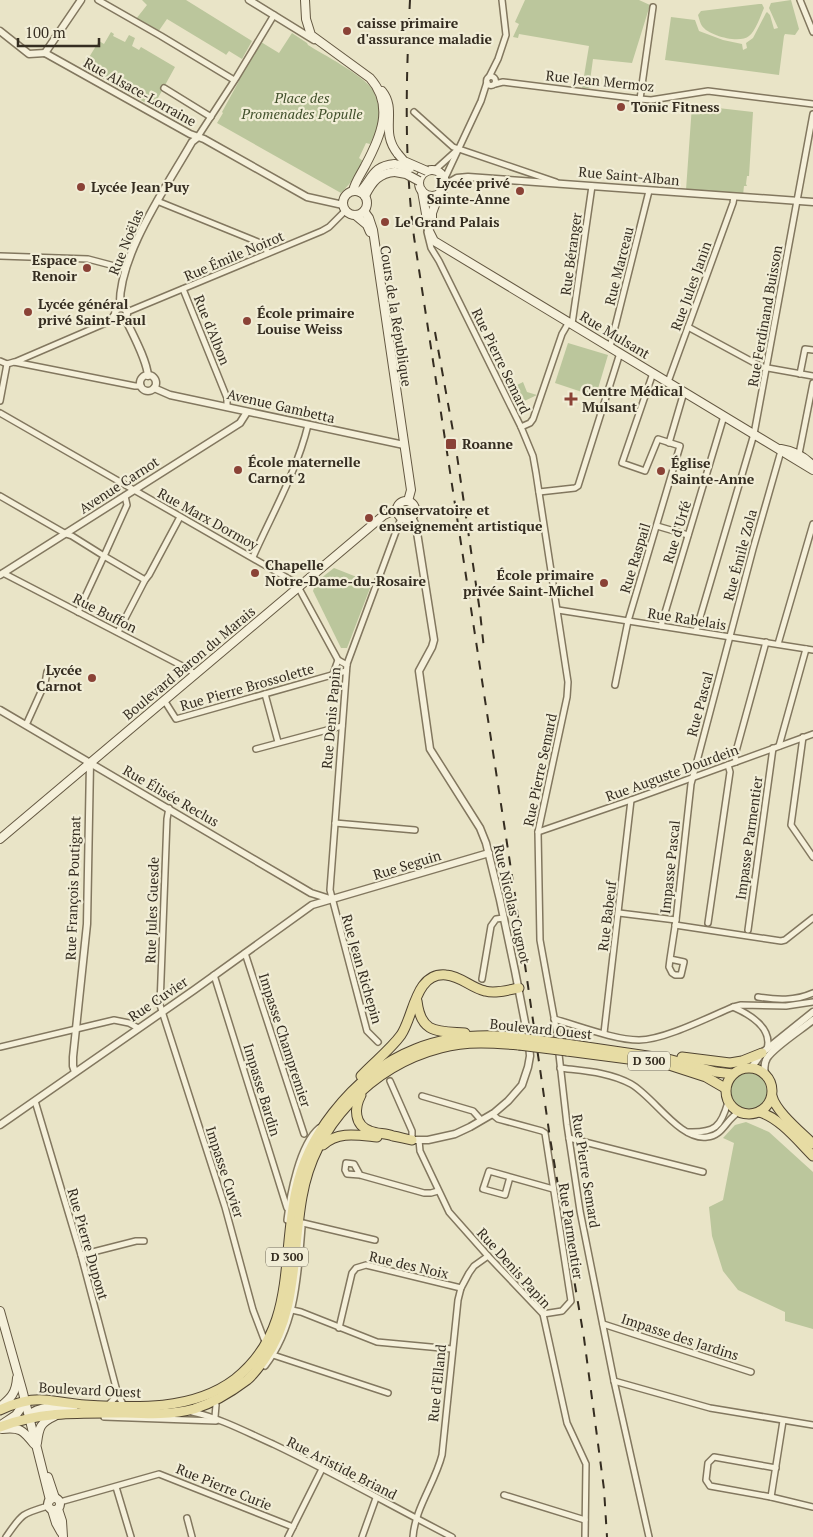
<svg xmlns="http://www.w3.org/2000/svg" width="813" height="1537" viewBox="0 0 813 1537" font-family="'PT Serif',serif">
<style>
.green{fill:#bbc69c}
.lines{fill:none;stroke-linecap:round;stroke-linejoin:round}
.minor-casing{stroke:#82775f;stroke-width:8}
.tertiary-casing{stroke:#82775f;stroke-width:9}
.secondary-casing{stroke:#645842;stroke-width:10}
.primary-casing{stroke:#514532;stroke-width:11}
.minor{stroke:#f5f0da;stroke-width:5}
.tertiary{stroke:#f5f0da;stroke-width:6}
.secondary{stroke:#f5f0da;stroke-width:8}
.primary{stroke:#e7dca4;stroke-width:9}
.rail{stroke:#352d21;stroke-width:2;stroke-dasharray:9 9;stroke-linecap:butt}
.secondary-bridge-casing{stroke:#645842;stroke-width:10;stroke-linecap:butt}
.primary-bridge-casing{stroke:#514532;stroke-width:11;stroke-linecap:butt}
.secondary-bridge{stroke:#f5f0da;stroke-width:8}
.primary-bridge{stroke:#e7dca4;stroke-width:9}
.poi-dot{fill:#8a4236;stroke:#f1edd6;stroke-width:2}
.labels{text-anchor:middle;stroke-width:4.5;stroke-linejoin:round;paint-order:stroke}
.shield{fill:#f1edd6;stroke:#6d6757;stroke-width:1}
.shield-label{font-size:12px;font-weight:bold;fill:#352d21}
.poi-label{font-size:14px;font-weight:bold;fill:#352d21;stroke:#f1edd6;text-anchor:start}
.street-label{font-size:14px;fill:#352d21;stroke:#f1edd6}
.park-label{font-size:14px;font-style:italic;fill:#404f2a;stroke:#f1edd6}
</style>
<rect width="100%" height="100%" fill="#e9e4c7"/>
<g class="green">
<path d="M142,0H186L252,41L242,59L229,51L226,55L225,54L167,19L158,32L136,19L147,5Z"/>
<path d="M525,0H639L650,5L632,63L593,59L589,88H582L589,46L519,34L518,38L513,37L519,24L515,22Z"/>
<path d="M791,0L799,29L795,35L785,34L784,36L779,75L665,60L671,17L695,20L699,31L723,40L742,44L743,50L747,48L746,43L753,38L766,13L767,12L770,15L774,29L778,28L769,8L771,3Z"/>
<path d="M759,4H762L764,8C761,15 755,32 749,36C740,44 709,36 702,26C700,23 699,18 698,15L701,11Z"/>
<path d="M111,32L114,34L113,36L125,42L129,35L135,38L132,46L139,50L141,47L175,67L153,107L81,66L86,58L88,59L99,41L104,44Z"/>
<path d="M292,33L307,43L308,45C322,54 363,75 372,89C377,97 380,109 379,119C379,127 374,136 370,144L366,143L359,158L363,161C358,173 351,183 341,193L217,123L223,113L222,112L239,81L238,80L261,42L279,53Z"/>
<path d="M692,105L753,112L749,176H747L746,184L747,186H744L743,195L686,190Z"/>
<path d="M568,343L608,355L597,392L591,395L555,383Z"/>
<path d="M523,382L527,392L537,395L516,405L509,389Z"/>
<path d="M334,568L372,583L347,648H341L313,591L316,582Z"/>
<circle cx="749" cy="1091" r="20"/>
<path d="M746,1122L769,1132L813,1172V1329L785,1321V1312L738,1290L723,1271L712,1236L709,1207L723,1200L734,1143L723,1138L735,1125Z"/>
</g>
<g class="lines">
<g class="minor-casing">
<g id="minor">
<path d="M98,0L161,36L234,80"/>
<path d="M800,0L813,32"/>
<circle cx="491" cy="81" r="4.5"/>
<path d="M489,77L498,59L506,35L502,0"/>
<path d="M495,84L503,82L640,99L651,100L708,91L813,104"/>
<path d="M164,88L211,117"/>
<path d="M640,99L653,7"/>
<path d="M414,112L453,147L556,182"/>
<path d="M197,138L236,78L274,15"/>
<path d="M435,170L456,151"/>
<path d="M444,180L481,101L487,82"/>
<path d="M157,201L263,244L268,253"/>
<path d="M427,232L431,248L439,261L521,427L533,456L536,473L568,682L567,697L538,832L540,940L556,1028L567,1125L580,1211L614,1381L649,1537"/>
<path d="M0,256L88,259L126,269"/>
<path d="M183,289L227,398V407"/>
<path d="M127,312L322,231L329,227L345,211"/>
<path d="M572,324L592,186"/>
<path d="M688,327L762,367L813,376"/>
<path d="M610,347L649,191"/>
<path d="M0,361L7,364"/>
<path d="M15,362L108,322L115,314"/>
<path d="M7,364L14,362L135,386H141"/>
<path d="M800,374L805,349L813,350"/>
<path d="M668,382L733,203L734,197"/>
<path d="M0,401L7,364"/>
<path d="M0,413L296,583L338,660L347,665"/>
<path d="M521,427L530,423L533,419L562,334L569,322"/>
<path d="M669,443L684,392"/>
<path d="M799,454L813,383"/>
<path d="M539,492L575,488L578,486L620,353"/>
<path d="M0,496L66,534L72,536L104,556L127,505L125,496"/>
<path d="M657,526L688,535"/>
<path d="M253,557C272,514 297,471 308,425"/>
<path d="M3,573L190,670L195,675"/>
<path d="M558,610L813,650"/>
<path d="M78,612L104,556L145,580"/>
<path d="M661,626L724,416"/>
<path d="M696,631L754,434L813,114"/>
<path d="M118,632L145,580L149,575L180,517"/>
<path d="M778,644L813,524"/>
<path d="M333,674L338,660"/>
<path d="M615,685L628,621L680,446L658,439L645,471L622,463L653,373"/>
<path d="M265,694L278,742"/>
<path d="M164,700L176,719L346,671"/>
<path d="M26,725L45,683L47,672"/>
<path d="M803,737L791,825L813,857"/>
<path d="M779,746L806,649"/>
<path d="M256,749L342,726"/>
<path d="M736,762L735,755L766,642"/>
<path d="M169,808L167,819L160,1005L225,1207L253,1310L264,1339"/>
<path d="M335,823L415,830"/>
<path d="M538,832L631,800L813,734"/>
<path d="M619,913L676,920"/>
<path d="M708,923L730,772L728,765"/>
<path d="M675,925L781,941L785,940L813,918"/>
<path d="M748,930L773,748"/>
<path d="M245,953L304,1134"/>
<path d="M670,959L684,962L681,975H675L672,973L669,967L670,959L676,920L691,784L753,549L781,451"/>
<path d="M214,975L287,1208"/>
<path d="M482,979L491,926L496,919L504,918"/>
<path d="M758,997C777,1000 795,1001 813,993"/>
<path d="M733,1007C749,1014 773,1028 767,1049"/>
<path d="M554,1019C579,1026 615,1040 639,1040C664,1040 709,1017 733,1007L741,1005L786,1006L813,1002"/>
<path d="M604,1033L631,800"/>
<path d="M378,1042L367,1031L330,890L347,664L401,518"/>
<path d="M0,1047L114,1020L129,1023L138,1028"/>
<path d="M560,1068C584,1071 609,1072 631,1084C654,1097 680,1141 707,1137C723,1136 726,1119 739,1112"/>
<path d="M390,1081L412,1131V1140"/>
<path d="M422,1096L473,1111L481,1120"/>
<path d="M35,1101L81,1255L118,1395"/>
<path d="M492,1114L498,1119L542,1131L545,1133L571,1301L562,1311L543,1314"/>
<path d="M688,1132C715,1133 721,1127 728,1102"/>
<path d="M569,1138L703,1172"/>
<path d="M419,1140L420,1151L449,1212L488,1256L543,1314L567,1423L586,1464L585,1537"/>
<path d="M360,1175L354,1164L346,1163L345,1170L347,1174L360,1175L424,1193H431L438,1191"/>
<path d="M510,1177L505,1195L483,1189L489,1171L553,1189"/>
<path d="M287,1220C290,1195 299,1145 319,1128"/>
<path d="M303,1223L375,1240"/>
<path d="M81,1255L136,1241H144"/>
<path d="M292,1310L301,1312L377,1342L452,1349"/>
<path d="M603,1324L751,1372"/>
<path d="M339,1328L352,1273L356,1268L366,1265L461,1288"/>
<path d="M273,1355L388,1393"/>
<path d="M265,1366C296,1326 298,1275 302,1227"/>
<path d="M614,1381L710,1408L813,1425"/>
<path d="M108,1405L118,1395L124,1406"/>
<path d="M192,1412C220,1418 246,1432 273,1444C334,1473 392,1506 452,1537"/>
<path d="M104,1417L216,1421"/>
<path d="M215,1417L216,1405"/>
<path d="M776,1468L714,1457L708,1463L706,1480L710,1486L771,1497L813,1507"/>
<path d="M116,1487L131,1537"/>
<path d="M504,1495L585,1520"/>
<path d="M771,1497L783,1421"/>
<path d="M60,1502L159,1474L293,1527"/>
<path d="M187,1518L192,1537"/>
<path d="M6,1537C22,1514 21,1514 48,1506"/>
<path d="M288,1537L322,1469"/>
<path d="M362,1537L376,1498"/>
<path d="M413,1537C415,1508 435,1483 442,1455L458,1300L461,1288L469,1273L474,1266L488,1256"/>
</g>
</g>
<g class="tertiary-casing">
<g id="tertiary">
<path d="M249,0L314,40"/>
<path d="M0,31L29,54L45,53"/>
<path d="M45,53L190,134L204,139L307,197L343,205"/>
<path d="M45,53L81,0"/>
<path d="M445,185L457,178L468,177L813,202"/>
<circle cx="121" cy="314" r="6"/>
<path d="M120,308C117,257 167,186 192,142L197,138"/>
<path d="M125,318C132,333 147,360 148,376"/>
<circle cx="148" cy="383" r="8"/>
<path d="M154,388L170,395L404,445"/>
<path d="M412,517L416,526L434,640L432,647L419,671L430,749L480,828L486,843L500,900L515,971L529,1043L530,1056L528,1067L522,1085L508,1101L494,1113L470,1127L455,1134L428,1140H412"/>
<path d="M0,575L229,430L240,423L247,412"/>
<path d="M0,710L311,893L330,899"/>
<path d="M751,1068L762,1053L813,1012"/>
<path d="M75,1072L73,1066V1057L87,924L90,763"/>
<path d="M765,1074C764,1069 764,1063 767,1058C774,1047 802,1029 813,1020"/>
<path d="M0,1125L194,990L312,905L489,853"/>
</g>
</g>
<g class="secondary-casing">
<g id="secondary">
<path d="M305,0L306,19L311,35L370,78C395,106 380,138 365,166C361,174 355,182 353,191"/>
<path d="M382,91C398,111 379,131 398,154"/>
<circle cx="432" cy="183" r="13"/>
<circle cx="355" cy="203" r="12"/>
<path d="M422,191L429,231L434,241L813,470"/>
<path d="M360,192C373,178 372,166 395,164"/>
<path d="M365,196C372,182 379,173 395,172"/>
<path d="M364,211L369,218L373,230L411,490L408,501"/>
<path d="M355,215L367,225L370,232"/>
<path d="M432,225V213L439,194"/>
<path d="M781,449C794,451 804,456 813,466"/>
<circle cx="406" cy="510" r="9"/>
<path d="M0,839L384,515L397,509"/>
<path d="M0,1311L22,1389L50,1500"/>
<path d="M0,1407C11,1398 16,1393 17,1378"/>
<path d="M28,1418C33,1405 61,1407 74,1406"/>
<path d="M1,1425L16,1415L25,1402"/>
<path d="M2,1429C20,1427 23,1430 34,1444"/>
<path d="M37,1443C39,1427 40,1423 55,1416"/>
<path d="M48,1477L55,1498"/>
<circle cx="54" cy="1504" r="6"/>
<path d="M58,1509L62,1521L63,1537"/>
<path d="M52,1510L56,1523L61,1532"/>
</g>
</g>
<g class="primary-casing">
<g id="primary">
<path d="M417,1001C421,1034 437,1031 465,1033"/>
<path d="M566,1044L668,1059L716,1072L733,1074"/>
<path d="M567,1051L636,1060"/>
<path d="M682,1057L730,1063L742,1061L762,1053"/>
<path d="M666,1064L706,1077L725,1088"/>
<circle cx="749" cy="1091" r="23"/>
<path d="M361,1076C374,1062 390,1050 401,1035C414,1016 415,972 446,975C461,976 471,988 485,991C496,994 508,990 519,988"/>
<path d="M361,1095C354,1108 354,1125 370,1131C377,1134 386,1133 393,1136C400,1137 405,1139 412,1140"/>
<path d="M772,1096C776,1112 801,1132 813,1144"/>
<path d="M759,1112C779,1117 799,1142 813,1156"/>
<path d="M323,1145C338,1131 357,1135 377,1137"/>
<path d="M0,1410C13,1404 30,1399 44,1400C58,1401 72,1404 85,1405C135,1408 193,1411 235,1379C297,1330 281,1259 296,1191C302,1162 315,1136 333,1113C380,1052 444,1028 520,1038"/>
<path d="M0,1427C41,1411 83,1413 126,1413C149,1414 172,1415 194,1409C213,1403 231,1392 247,1380C253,1375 259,1367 264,1360C298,1313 292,1252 302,1197C314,1126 371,1066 441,1048C467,1041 493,1043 519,1045"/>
</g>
</g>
<use href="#minor" class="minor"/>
<use href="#tertiary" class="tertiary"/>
<use href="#secondary" class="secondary"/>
<use href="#primary" class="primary"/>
<g class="rail">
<path d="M410,0C406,79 404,158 414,237L514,889L550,1138L584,1338L604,1489L607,1537"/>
<path d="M435,332L455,442L480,612L484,649"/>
</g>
<g class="secondary-bridge-casing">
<g id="secondary-bridge">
<path d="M398,154L404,161L427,171"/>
<path d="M395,164L410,168"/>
<path d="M395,172L406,174L419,181"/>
</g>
</g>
<g class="primary-bridge-casing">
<g id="primary-bridge">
<path d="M520,1038L566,1044"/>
<path d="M519,1045L567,1051"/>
</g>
</g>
<use href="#secondary-bridge" class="secondary-bridge"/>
<use href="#primary-bridge" class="primary-bridge"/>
</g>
<g class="poi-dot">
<circle cx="347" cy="31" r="5"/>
<circle cx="621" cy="107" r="5"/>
<circle cx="81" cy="187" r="5"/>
<circle cx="520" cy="191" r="5"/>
<circle cx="385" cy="222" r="5"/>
<circle cx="87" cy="268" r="5"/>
<circle cx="28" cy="312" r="5"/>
<circle cx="247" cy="321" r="5"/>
<path d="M568.5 391.5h5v5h5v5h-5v5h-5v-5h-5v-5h5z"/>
<rect x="445" y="438" width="12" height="12" rx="2.5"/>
<circle cx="238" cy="470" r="5"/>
<circle cx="661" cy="471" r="5"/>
<circle cx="369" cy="518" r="5"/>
<circle cx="255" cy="573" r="5"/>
<circle cx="604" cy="583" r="5"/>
<circle cx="92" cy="678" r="5"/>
</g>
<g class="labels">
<g class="shield">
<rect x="628" y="1051.5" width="42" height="19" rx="4"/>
<rect x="266" y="1247.5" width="42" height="19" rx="4"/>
</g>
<g class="shield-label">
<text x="649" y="1065">D 300</text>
<text x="287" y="1261">D 300</text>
</g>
<g class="poi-label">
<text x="357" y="28">caisse primaire<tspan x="357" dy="16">d'assurance maladie</tspan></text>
<text x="631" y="112">Tonic Fitness</text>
<text x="510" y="188" text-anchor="end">Lycée privé<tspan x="510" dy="16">Sainte-Anne</tspan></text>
<text x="91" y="192">Lycée Jean Puy</text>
<text x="395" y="227">Le Grand Palais</text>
<text x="77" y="265" text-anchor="end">Espace<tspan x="77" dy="16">Renoir</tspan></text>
<text x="38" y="309">Lycée général<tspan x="38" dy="16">privé Saint-Paul</tspan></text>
<text x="257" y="318">École primaire<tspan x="257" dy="16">Louise Weiss</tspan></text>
<text x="582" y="396">Centre Médical<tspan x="582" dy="16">Mulsant</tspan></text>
<text x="462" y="449">Roanne</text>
<text x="248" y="467">École maternelle<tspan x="248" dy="16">Carnot 2</tspan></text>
<text x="671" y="468">Église<tspan x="671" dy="16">Sainte-Anne</tspan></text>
<text x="379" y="515">Conservatoire et<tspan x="379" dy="16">enseignement artistique</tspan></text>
<text x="265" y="570">Chapelle<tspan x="265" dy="16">Notre-Dame-du-Rosaire</tspan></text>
<text x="594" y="580" text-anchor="end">École primaire<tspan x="594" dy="16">privée Saint-Michel</tspan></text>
<text x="82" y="675" text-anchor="end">Lycée<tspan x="82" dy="16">Carnot</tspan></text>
</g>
<g class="street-label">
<text transform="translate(600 81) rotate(6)" y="5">Rue Jean Mermoz</text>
<text transform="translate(140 92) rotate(29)" y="5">Rue Alsace-Lorraine</text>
<text transform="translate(629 176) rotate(5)" y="5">Rue Saint-Alban</text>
<text transform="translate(126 242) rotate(-68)" y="5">Rue Noëlas</text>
<text transform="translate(571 254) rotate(-82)" y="5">Rue Béranger</text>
<text transform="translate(234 256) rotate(-23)" y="5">Rue Émile Noirot</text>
<text transform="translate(619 266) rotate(-76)" y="5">Rue Marceau</text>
<text transform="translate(691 286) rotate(-70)" y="5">Rue Jules Janin</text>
<text transform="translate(396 316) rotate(81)" y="5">Cours de la République</text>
<text transform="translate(765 316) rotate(-80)" y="5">Rue Ferdinand Buisson</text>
<text transform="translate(212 330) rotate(68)" y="5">Rue d'Albon</text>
<text transform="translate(615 335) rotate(31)" y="5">Rue Mulsant</text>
<text transform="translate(501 361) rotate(64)" y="5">Rue Pierre Semard</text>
<text transform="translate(281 406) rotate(13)" y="5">Avenue Gambetta</text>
<text transform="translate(119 485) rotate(-33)" y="5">Avenue Carnot</text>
<text transform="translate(208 519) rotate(29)" y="5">Rue Marx Dormoy</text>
<text transform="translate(677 532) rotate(-73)" y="5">Rue d'Urfé</text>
<text transform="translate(740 555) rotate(-75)" y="5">Rue Émile Zola</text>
<text transform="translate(635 558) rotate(-73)" y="5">Rue Raspail</text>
<text transform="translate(105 613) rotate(27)" y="5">Rue Buffon</text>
<text transform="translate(687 619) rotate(9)" y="5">Rue Rabelais</text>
<text transform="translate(189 663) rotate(-40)" y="5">Boulevard Baron du Marais</text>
<text transform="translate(247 687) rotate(-16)" y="5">Rue Pierre Brossolette</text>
<text transform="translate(700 704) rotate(-75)" y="5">Rue Pascal</text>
<text transform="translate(331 718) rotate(-85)" y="5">Rue Denis Papin</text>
<text transform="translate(540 770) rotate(-78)" y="5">Rue Pierre Semard</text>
<text transform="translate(672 773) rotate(-20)" y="5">Rue Auguste Dourdein</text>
<text transform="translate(171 796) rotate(30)" y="5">Rue Élisée Reclus</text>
<text transform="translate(749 838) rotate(-82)" y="5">Impasse Parmentier</text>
<text transform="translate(407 865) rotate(-17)" y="5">Rue Seguin</text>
<text transform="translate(670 867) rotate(-84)" y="5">Impasse Pascal</text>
<text transform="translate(73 888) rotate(-88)" y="5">Rue François Poutignat</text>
<text transform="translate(512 904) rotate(77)" y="5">Rue Nicolas Cugnot</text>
<text transform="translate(152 910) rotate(-88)" y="5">Rue Jules Guesde</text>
<text transform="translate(607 916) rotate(-83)" y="5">Rue Babeuf</text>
<text transform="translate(362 969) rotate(74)" y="5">Rue Jean Richepin</text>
<text transform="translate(158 999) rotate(-34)" y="5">Rue Cuvier</text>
<text transform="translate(541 1029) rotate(6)" y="5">Boulevard Ouest</text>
<text transform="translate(285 1040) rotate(72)" y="5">Impasse Champremier</text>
<text transform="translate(262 1090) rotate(73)" y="5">Impasse Bardin</text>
<text transform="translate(586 1171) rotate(81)" y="5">Rue Pierre Semard</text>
<text transform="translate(225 1172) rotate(72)" y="5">Impasse Cuvier</text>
<text transform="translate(571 1231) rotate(81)" y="5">Rue Parmentier</text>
<text transform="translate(88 1244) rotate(74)" y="5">Rue Pierre Dupont</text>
<text transform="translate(409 1265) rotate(13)" y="5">Rue des Noix</text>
<text transform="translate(514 1268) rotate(48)" y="5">Rue Denis Papin</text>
<text transform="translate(680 1337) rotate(18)" y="5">Impasse des Jardins</text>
<text transform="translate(437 1383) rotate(-84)" y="5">Rue d'Elland</text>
<text transform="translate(90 1390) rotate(3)" y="5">Boulevard Ouest</text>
<text transform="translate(342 1468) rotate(27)" y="5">Rue Aristide Briand</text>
<text transform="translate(224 1487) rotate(22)" y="5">Rue Pierre Curie</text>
</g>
<g class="park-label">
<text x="302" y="103">Place des<tspan x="302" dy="16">Promenades Populle</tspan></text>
</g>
</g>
<path d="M18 38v8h81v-8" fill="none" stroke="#352d21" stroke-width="2.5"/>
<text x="25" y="38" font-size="15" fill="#352d21" stroke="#f1edd6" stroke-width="4" paint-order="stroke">100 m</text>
</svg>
